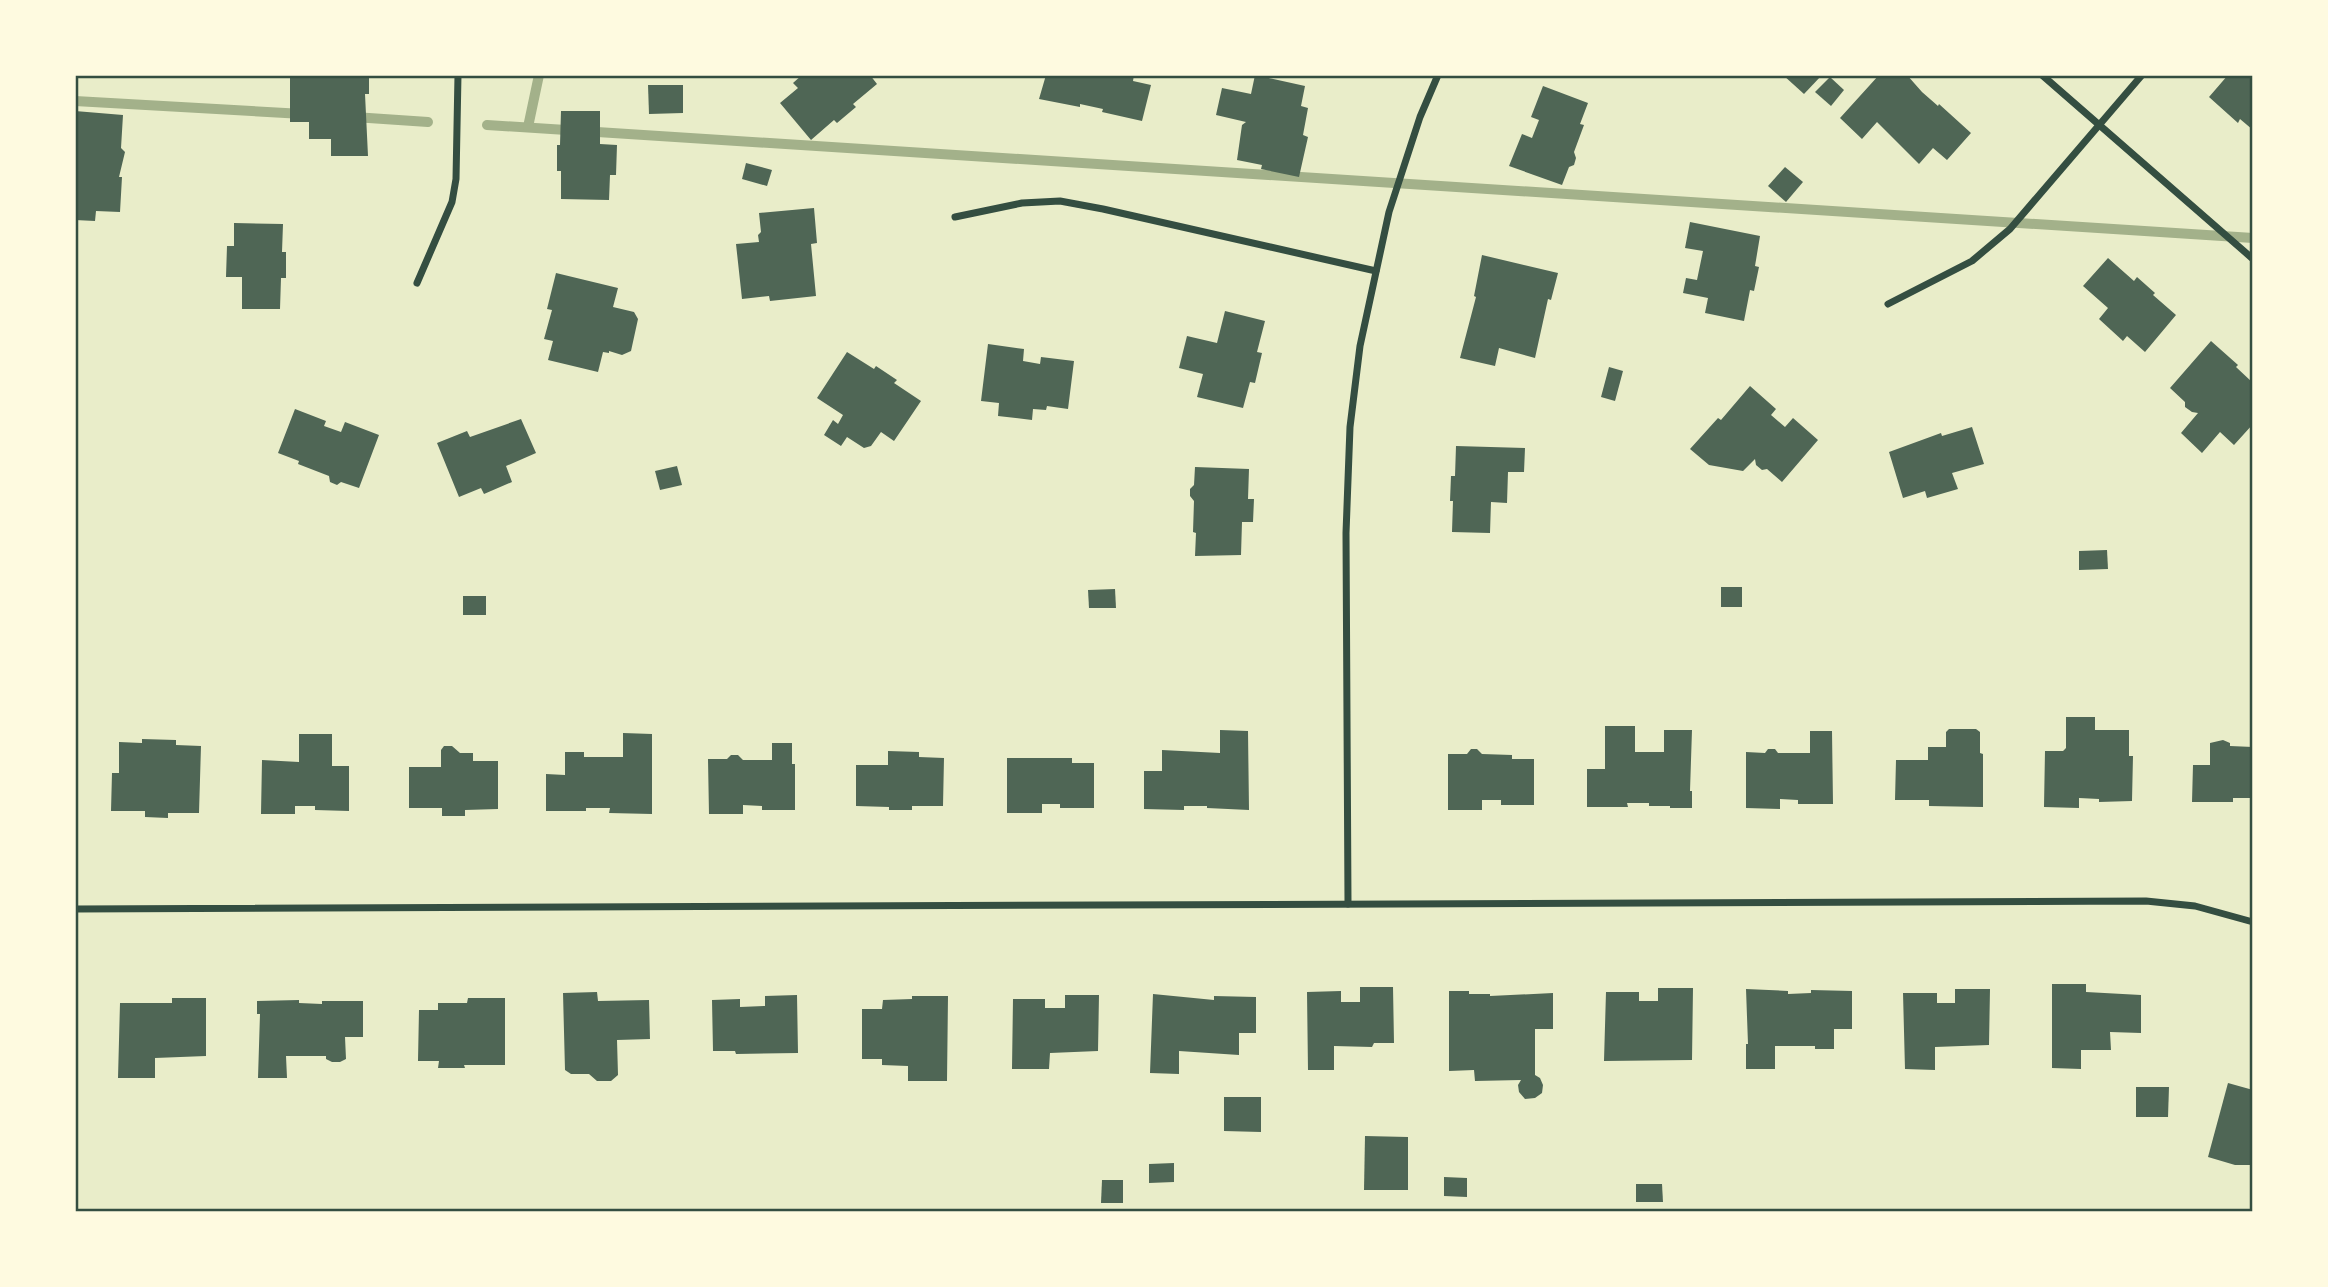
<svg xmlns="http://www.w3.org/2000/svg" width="2328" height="1287" viewBox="0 0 2328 1287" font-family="'Varela Round',sans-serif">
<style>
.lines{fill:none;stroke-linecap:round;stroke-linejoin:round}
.stream{stroke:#a3b18a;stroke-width:10}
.building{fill:#4f6655}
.minor{stroke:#344e41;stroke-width:7}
.neatline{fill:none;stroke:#344e41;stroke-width:2.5}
</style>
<rect width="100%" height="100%" fill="#e9edc9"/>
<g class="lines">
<g class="stream">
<path d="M75,101L303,114"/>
<path d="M354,117L428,122"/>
<path d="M487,125L2253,238"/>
<path d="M528,127L539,75"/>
</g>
</g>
<g class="building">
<path d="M290,75H369V94H365L368,156H331V139H309V122H290Z"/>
<path d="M802,75H870L877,84L853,104L856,107L837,123L834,120L811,140L780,103L798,88L793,83Z"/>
<path d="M1046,75H1134L1133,81L1151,85L1142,121L1102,112L1103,109L1080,104V107L1039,99Z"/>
<path d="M1255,75L1305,86L1301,106L1308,108L1303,135L1308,137L1299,177L1261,169L1262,165L1237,160L1242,125L1246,122L1216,115L1222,88L1251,94Z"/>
<path d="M1783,75H1822L1804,94Z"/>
<path d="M1879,75H1907L1922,92L1938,106L1939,104L1971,133L1947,160L1933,148L1919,164L1877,122L1862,139L1840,118Z"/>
<path d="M2228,75H2253V130L2240,119L2238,123L2209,97Z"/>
<path d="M1830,77L1844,90L1831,106L1815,92Z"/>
<path d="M648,85H683V113L649,114Z"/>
<path d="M1543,86L1588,103L1580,124L1584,125L1574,152L1576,158L1574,165L1569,167L1562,185L1509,166L1522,134L1532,138L1539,120L1531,117Z"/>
<path d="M75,111L123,115L121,148L125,152L119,177H122L120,212L96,211L95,221L75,220Z"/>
<path d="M561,111H600V144L617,145L616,175H610L609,200L561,199V171H557V145H560Z"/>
<path d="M746,163L772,170L767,186L742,179Z"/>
<path d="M1785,167L1803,182L1786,202L1768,186Z"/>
<path d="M814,208L817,243L811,244L816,296L770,301L769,296L742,299L736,244L759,242L758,235L761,232L759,213Z"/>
<path d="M1690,222L1760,236L1755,266L1759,267L1754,291L1750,290L1744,321L1705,313L1708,298L1683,293L1686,278L1697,280L1703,251L1685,248Z"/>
<path d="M234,223L283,224L282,252H286V278H281L280,309H242V277H226L227,246H234Z"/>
<path d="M1482,255L1558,273L1551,300L1548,299L1535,358L1499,348L1495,366L1460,358L1476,297L1474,296Z"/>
<path d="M2108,258L2134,281L2137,277L2155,293L2153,295L2176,315L2145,352L2127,336L2123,341L2099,319L2108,308L2083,286Z"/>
<path d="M556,273L618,288L613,307L634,312L638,319L631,351L622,355L609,351V353L603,352L598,372L548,360L553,341L544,339L552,310L547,309Z"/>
<path d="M1225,311L1265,321L1257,352L1262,353L1255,383L1250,382L1243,408L1197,397L1203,374L1179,368L1187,336L1217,343Z"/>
<path d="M2211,341L2238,365L2236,367L2253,383V424L2234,445L2220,432L2202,453L2181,433L2198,413L2192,412L2185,407V402L2170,388Z"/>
<path d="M988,344L1024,349L1023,361L1040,364L1041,357L1074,361L1068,409L1047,406L1046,410L1033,409L1032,420L998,416L999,403L981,401Z"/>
<path d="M847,352L874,369L876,366L897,380L894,383L921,401L894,441L881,432L871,446L864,448L847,437L841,446L824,435L833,420L838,424L843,415L817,398Z"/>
<path d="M1609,367L1623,371L1615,401L1601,397Z"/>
<path d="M1750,386L1776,409L1771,415L1785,427L1793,418L1818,440L1782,482L1767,469L1762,470L1756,465L1755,459L1743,471L1709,465L1690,449L1718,418L1721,420Z"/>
<path d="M295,409L326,421L324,426L341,432L345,422L379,435L359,488L341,482L337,485L330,482L329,476L298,464L299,461L278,453Z"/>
<path d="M521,419L536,453L506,466L512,482L484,494L481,488L459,497L437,443L467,431L470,437Z"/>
<path d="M1972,427L1984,464L1952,473L1958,489L1927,498L1925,491L1903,498L1889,452L1941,433L1942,436Z"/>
<path d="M1456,446L1525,448L1524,472H1508L1507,503L1491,502L1490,533L1452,532L1453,501H1450L1451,476H1455Z"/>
<path d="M677,466L682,485L660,490L655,471Z"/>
<path d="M1195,467L1249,469L1248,499H1254L1253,522H1242L1241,555L1195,556L1196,533L1193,532L1194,501L1190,496V489L1194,485Z"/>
<path d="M2107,550L2108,569L2079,570V551Z"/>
<rect x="1721" y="587" width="21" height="20"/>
<path d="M1115,589L1116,608H1089L1088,590Z"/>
<rect x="463" y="596" width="23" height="19"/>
<path d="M2066,717H2095V730H2129V756H2133L2132,801L2099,802V799L2079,798V808L2044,807L2045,751H2063L2066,748Z"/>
<path d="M1605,726H1635V752H1664V730H1692L1690,791H1692V808H1670V806H1649V803H1627L1628,807H1587V769H1605Z"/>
<path d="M1949,729H1976L1980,732V753L1983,754V807L1929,806V800H1895L1896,760H1928V747H1946V732Z"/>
<path d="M1220,730L1248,731L1249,810L1207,808V806H1184V810L1144,809V771H1162V750L1220,753Z"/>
<path d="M1810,731H1832L1833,804H1798V800L1780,799V809L1746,808V752L1765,753L1768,749H1775L1778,753H1810Z"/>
<path d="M623,733L652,734V814L609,813L610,808H586V811H546V774L565,775V752H584V757H623Z"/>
<path d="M299,734H332V766H349V811L315,810V806H295V814H261L262,760L299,762Z"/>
<path d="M142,739L176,740V745L201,746L199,813H168V818L145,817V811H111L112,773H119V742L142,743Z"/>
<path d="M2223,740L2230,743V746L2253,747V798H2233V802H2192L2193,765H2210V743Z"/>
<path d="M772,743H792V764H795V810H762V806L743,805V814H709L708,759H727L731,755H738L743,760H772Z"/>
<path d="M444,746H452L460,753H473V761H498V809L465,810V816H442V808H409V767H441V750Z"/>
<path d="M1471,749H1477L1482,754L1512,755V759H1534V805H1501V800H1482V810H1448V754H1467Z"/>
<path d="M888,751L919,752V757L944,758L943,806H912V810H889V807L856,806V765H888Z"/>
<path d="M1007,758H1072V763H1094V808H1060V804H1042V813H1007Z"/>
<path d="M2052,984H2086V992L2141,995V1033L2110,1032L2111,1050H2081V1069L2052,1068Z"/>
<path d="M1360,987H1393L1394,1043H1374L1372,1047L1334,1046V1070H1308L1307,992L1341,991V1002H1360Z"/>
<path d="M1658,988H1693L1692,1060L1604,1061L1606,992H1639V1001H1658Z"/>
<path d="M1746,989L1788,991V994L1811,993V990L1852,991V1029H1834V1049H1815V1046H1775V1069H1746V1044H1748Z"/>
<path d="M1955,989H1990L1989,1045L1935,1047V1070L1905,1069L1903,993H1937V1003H1955Z"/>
<path d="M1449,991H1469V994H1490V996L1553,993V1029H1535V1075L1540,1078L1543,1085L1542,1093L1535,1098L1525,1099L1519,1092L1518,1085L1521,1080L1475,1081L1474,1070L1449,1071Z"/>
<path d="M597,992L598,1001L649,1000L650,1039L617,1040L618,1075L611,1081H597L589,1074H571L565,1070L563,993Z"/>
<path d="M1153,994L1214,1000V996L1256,997V1033H1239V1055L1179,1051V1074L1150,1073Z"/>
<path d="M797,995L798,1053L736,1054L735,1051H713L712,1000L740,999V1007L765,1006V996Z"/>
<path d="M1065,995H1099L1098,1051L1050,1053L1049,1069H1012L1013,999H1045V1008H1065Z"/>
<path d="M912,996H948L947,1081H908V1066L882,1065V1059H862V1009H882L883,1000L912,999Z"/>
<path d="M172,998H206V1056L155,1058V1078H118L120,1003H172Z"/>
<path d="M468,998H505V1065H464L465,1068H438L439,1061H418L419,1010H438V1003H467Z"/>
<path d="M299,1000V1003L322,1004V1001H363V1037H345L346,1059L340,1062H332L326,1059V1056H286L287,1078H258L260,1014H257V1001Z"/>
<path d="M2228,1083L2253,1090V1165H2235L2208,1157Z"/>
<path d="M2136,1087H2169L2168,1117H2136Z"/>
<path d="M1224,1097H1261V1132L1224,1131Z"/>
<path d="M1365,1136L1408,1137V1190H1364Z"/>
<path d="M1174,1163V1182L1149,1183V1164Z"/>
<path d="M1444,1177L1467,1178V1197L1444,1196Z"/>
<path d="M1102,1180H1123V1203H1101Z"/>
<path d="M1636,1184H1662L1663,1202H1636Z"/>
</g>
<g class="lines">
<g class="minor">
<path d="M2042,75L2253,259"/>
<path d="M955,217L1022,203L1060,201L1103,209L1376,271"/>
<path d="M417,283L452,202L456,179L458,75"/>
<path d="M1888,304L1972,261L2010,229L2142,75"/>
<path d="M1348,904L1346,533L1350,427L1360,346L1389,212L1420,117L1438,75"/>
<path d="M75,909L2146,901L2195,906L2253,922"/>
</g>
</g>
<rect width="2328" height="1287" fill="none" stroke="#fefae0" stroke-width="154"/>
<rect x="77" y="77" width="2174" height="1133" class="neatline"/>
</svg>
